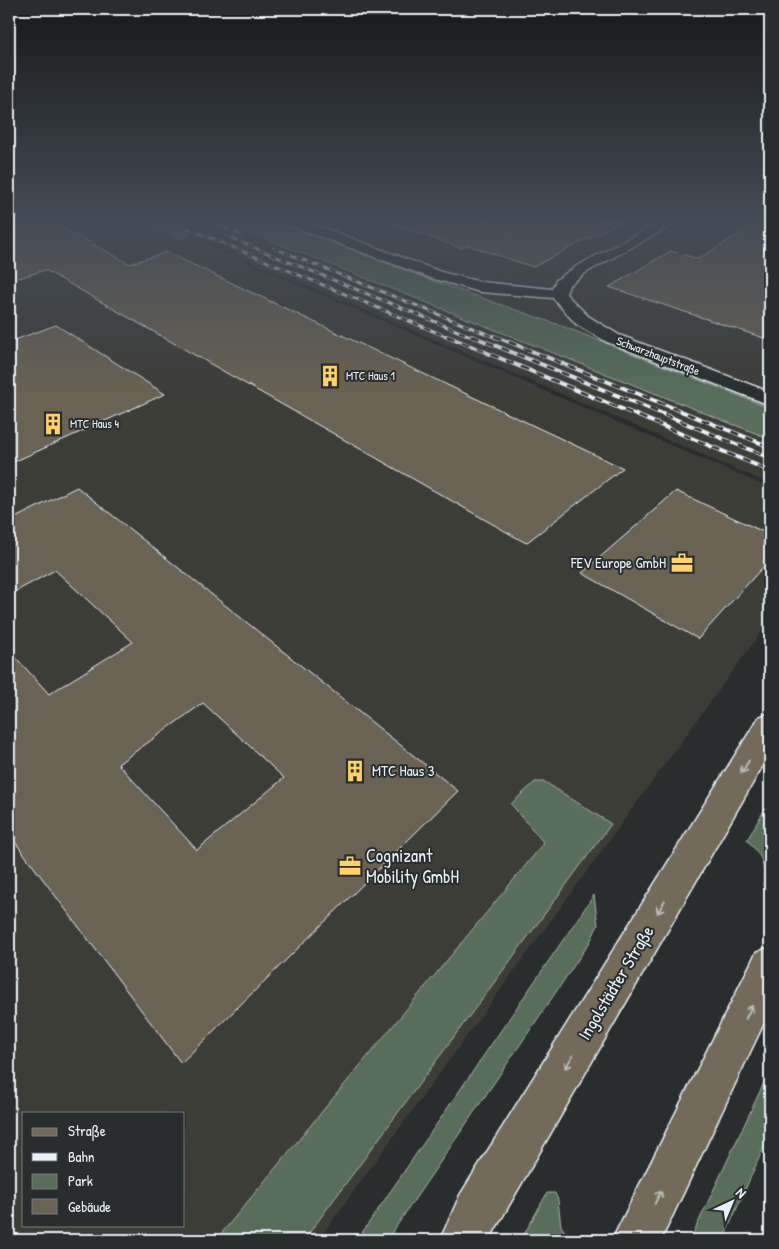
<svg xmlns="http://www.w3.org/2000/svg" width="779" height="1249" viewBox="0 0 779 1249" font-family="'Patrick Hand',sans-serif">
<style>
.built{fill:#3d3d39;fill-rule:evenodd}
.green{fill:#586e5a;stroke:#a0b0a9}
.building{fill:#6a6252;stroke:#e8f1f8;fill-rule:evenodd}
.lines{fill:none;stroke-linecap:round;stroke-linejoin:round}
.minor-casing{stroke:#e8f1f8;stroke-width:3}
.primary-casing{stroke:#e8f1f8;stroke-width:3}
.minor{fill:#2a2d2e;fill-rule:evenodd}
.primary{fill:#736b5a;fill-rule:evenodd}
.rail-far1-casing{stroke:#e8f1f8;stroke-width:3}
.rail-casing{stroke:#e8f1f8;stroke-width:4}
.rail-far1{stroke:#2a2d2e;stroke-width:2;stroke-dasharray:6;stroke-linecap:butt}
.rail{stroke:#2a2d2e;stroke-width:2.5;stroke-dasharray:8;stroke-linecap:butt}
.oneway{stroke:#b9bbb9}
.labels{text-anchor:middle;stroke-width:4;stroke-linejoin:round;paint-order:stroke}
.far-street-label{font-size:12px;fill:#e8f1f8;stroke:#2a2d2e}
.far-poi-label{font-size:12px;fill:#e8f1f8;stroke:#2a2d2e;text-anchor:start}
.poi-label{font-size:15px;fill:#e8f1f8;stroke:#2a2d2e;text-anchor:end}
.near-poi-label{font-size:18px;fill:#e8f1f8;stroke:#2a2d2e;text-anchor:start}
.near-street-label{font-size:18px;fill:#e8f1f8;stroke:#2a2d2e}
</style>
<rect width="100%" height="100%" fill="#2a2d2e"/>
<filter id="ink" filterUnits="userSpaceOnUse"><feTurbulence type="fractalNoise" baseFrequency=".02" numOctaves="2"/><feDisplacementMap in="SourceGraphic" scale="10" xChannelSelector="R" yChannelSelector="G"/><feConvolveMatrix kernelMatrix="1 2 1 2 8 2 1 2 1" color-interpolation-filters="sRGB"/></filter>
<g filter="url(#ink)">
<g class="built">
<path d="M9,221H150L770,488V620L318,1240H9ZM24,1113H184V1225H24Z"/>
<path d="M155,221H770V484L443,343Z"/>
</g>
<g class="green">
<path d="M140,221H157L190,235L177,238Z"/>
<path d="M221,221H274L436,282L562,326L770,408V439Z"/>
<path d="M535,782H545L611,824L304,1240H216L544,843L511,804Z"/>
<path d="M770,800V871L763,886C765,862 763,858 747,840Z"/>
<path d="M594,895L598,925L590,942L387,1240H357Z"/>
<path d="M770,1070V1133L723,1240H690Z"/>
<path d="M547,1193H555L558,1200L561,1226L571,1240H521Z"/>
</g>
<g class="building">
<path d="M9,221H50L130,264L166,252L623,468L526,543L45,270L9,281Z"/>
<path d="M396,221H521L546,229L563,221H622L533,267L468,245L461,248L395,225Z"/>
<path d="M761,221H770V340L609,287L671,251L698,259Z"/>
<path d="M56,325L165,394L9,464V342Z"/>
<path d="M77,487L458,791L181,1063L9,834V650L49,694L133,642L55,570L9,595V521ZM203,703L284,778L197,850L118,764Z"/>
<path d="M676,491L770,535V559L698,639L582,573Z"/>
</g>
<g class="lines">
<g class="minor-casing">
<path id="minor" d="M285,221H305L441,272L481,282L552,289L556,280L577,266L662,221H679L587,272L569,285L566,294L588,316L619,335L770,392V405L607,342L576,324L553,298L480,292L431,278L287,224Z"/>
</g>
<g class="primary-casing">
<g id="primary">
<path d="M770,713V753L489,1240H440L460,1195L759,717Z"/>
<path d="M770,947V1010L661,1240H612L756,953Z"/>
</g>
</g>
<use href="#minor" class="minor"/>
<use href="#primary" class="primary"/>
<g class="rail-far1-casing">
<g id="rail-far1">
<path d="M170,221L450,338"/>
<path d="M207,221L240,234"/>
<path d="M226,236L475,338"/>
<path d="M274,248L497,338"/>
</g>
</g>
<g class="rail-casing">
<g id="rail">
<path d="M447,336L770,471"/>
<path d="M472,336L770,458"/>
<path d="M494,336L770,447"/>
</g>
</g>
<use href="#rail-far1" class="rail-far1"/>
<use href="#rail" class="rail"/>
</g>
<defs><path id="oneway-shaft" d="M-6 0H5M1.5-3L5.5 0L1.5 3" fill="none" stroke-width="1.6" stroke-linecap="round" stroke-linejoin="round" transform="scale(1.25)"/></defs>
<g class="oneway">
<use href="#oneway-shaft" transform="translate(745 767) rotate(122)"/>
<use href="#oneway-shaft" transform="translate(661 907) rotate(120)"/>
<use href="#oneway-shaft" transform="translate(749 1012) rotate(-64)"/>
<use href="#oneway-shaft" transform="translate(569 1062) rotate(121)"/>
<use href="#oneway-shaft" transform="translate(658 1197) rotate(-64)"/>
</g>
</g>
<linearGradient id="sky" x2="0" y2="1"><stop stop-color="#171919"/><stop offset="0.56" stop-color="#444c57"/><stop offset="1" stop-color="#444c57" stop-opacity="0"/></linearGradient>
<rect width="779" height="396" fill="url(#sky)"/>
<defs>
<g id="building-bare" transform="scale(1.725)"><path d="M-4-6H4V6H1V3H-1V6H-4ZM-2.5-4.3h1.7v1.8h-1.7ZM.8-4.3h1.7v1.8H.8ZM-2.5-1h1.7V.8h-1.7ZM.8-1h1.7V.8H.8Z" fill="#ffd166" stroke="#2a2d2e" stroke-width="2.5" paint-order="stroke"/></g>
<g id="office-bare" transform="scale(1.725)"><path d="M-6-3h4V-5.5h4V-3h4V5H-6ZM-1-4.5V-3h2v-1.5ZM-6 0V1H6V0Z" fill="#ffd166" stroke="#2a2d2e" stroke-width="2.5" paint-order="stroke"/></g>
</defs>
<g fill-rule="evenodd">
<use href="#building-bare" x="330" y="376"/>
<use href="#building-bare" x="53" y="424"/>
<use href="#office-bare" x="682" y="563"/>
<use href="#building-bare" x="355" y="771"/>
<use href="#office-bare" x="350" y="866"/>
</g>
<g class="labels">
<g class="far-street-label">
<text transform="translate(658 356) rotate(21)" y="4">Schwarzhauptstraße</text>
</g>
<g class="far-poi-label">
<text x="346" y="380">MTC Haus 1</text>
<text x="70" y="428">MTC Haus 4</text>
</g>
<g class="poi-label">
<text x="666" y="568">FEV Europe GmbH</text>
<text x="372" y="776" text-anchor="start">MTC Haus 3</text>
</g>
<g class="near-poi-label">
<text x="366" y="862">Cognizant<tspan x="366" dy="21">Mobility GmbH</tspan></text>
</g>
<g class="near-street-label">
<text transform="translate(616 983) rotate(-59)" y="6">Ingolstädter Straße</text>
</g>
</g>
<rect width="779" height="1249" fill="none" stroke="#2a2d2e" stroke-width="30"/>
<rect x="15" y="15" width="749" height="1219" fill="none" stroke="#e8f1f8" stroke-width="2" filter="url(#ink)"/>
<rect x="22" y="1112" width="162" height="115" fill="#2a2d2e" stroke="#767b7f"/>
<rect x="32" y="1128" width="25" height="8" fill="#736b5a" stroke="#767b7f"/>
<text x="68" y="1136" font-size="15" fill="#e8f1f8">Straße</text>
<rect x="32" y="1153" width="25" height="8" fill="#e8f1f8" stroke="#767b7f"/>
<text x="68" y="1162" font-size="15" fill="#e8f1f8">Bahn</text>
<rect x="32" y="1174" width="25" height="15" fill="#586e5a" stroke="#767b7f"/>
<text x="68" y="1186" font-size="15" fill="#e8f1f8">Park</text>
<rect x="32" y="1199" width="25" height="15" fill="#6a6252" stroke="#767b7f"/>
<text x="68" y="1212" font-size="15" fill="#e8f1f8">Gebäude</text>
<g transform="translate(732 1202) rotate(44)" stroke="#2a2d2e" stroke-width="4" paint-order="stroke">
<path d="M0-4L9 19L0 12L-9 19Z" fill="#e8f1f8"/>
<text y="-8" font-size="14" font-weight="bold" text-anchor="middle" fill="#e8f1f8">N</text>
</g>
</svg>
